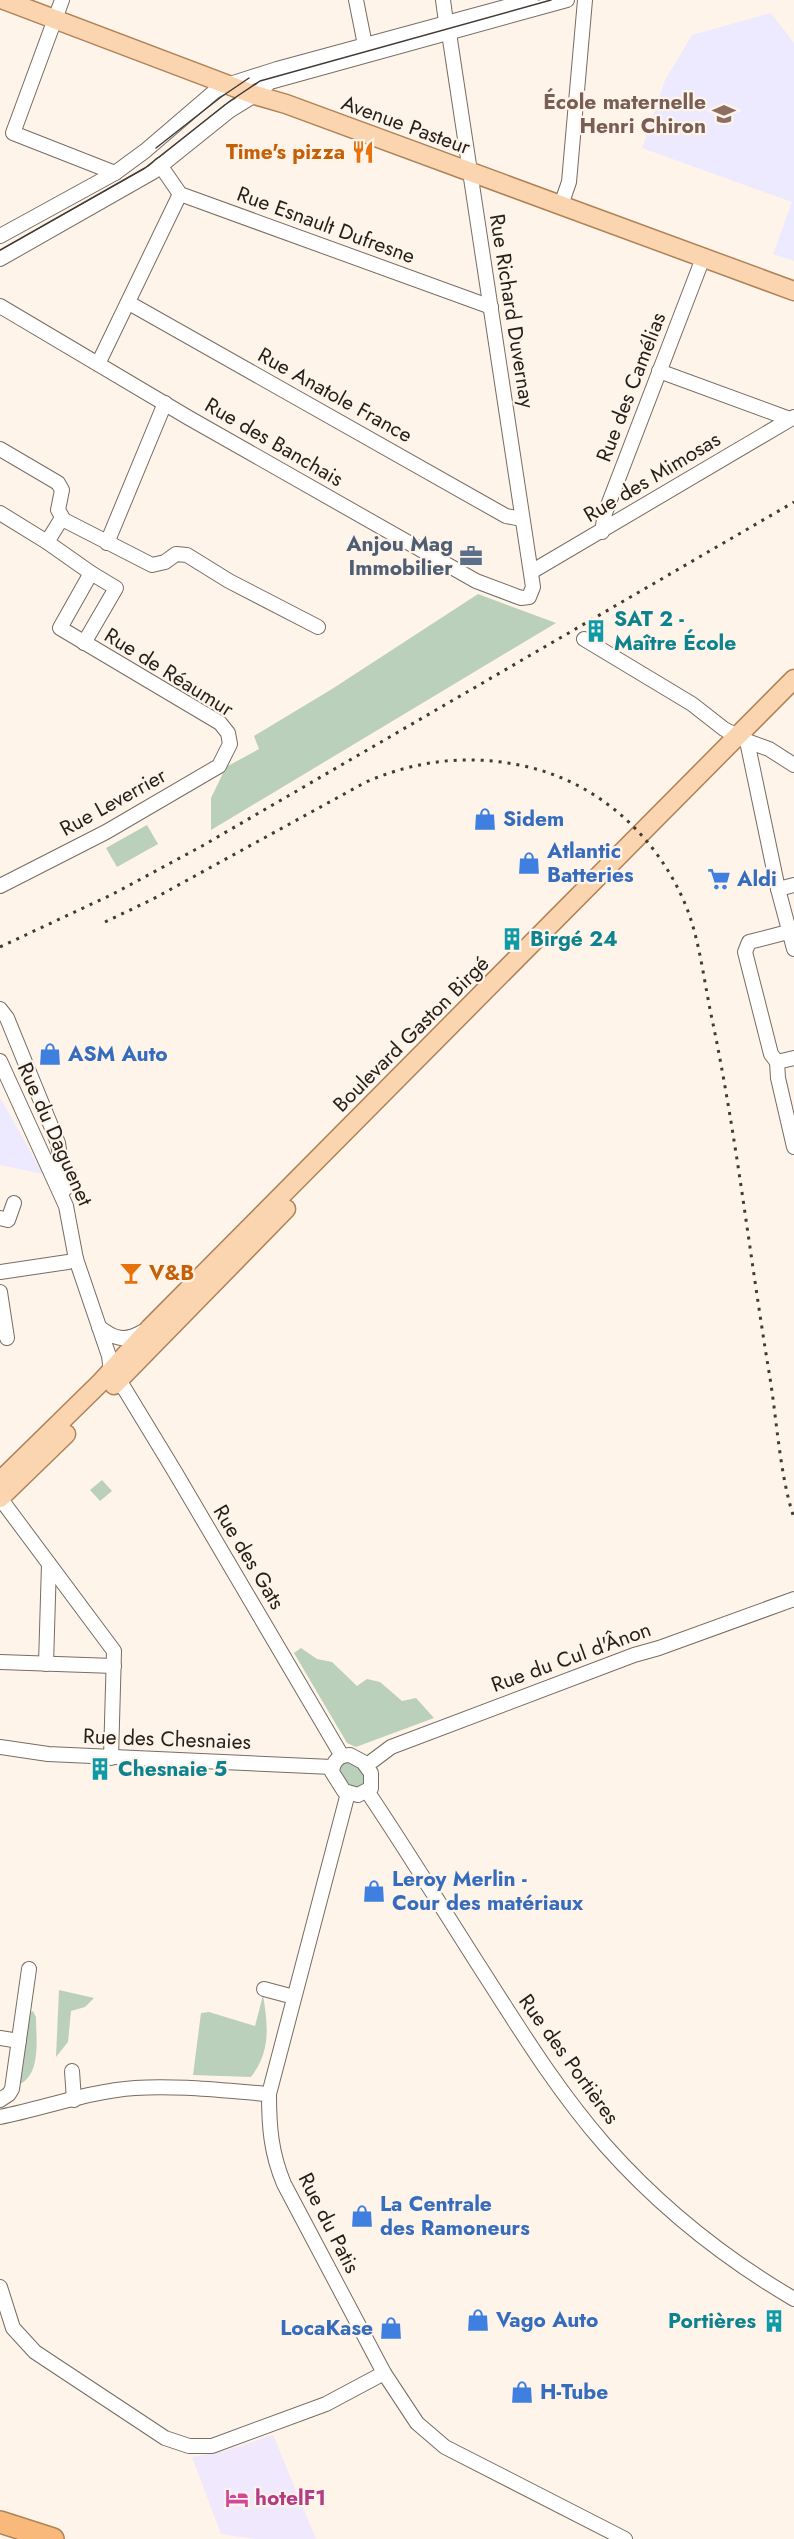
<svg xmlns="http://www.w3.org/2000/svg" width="794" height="2539" viewBox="0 0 794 2539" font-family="Jost,sans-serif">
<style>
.commercial{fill:#f0e8fd}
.education{fill:#ede9ff}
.green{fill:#bad0bb}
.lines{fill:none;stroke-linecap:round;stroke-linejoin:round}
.minor-casing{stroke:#766d63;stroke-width:16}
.major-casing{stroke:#ae8359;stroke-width:21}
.highway-casing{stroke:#ae8359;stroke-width:24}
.minor{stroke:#fff;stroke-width:14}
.major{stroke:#fbd5b0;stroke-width:18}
.highway{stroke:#f9b97b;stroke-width:21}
.tram{stroke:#403b37;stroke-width:1.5}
.rail{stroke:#403b37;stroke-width:3;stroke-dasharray:3 6;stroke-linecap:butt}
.labels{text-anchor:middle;stroke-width:4.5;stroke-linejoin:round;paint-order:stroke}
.education-label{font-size:21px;font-weight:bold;fill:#785e54;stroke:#fff4e9;text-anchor:end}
.street-label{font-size:21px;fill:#231f1b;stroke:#fff4e9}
.food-label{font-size:21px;font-weight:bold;fill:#c56008;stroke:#fff4e9;text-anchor:end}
.service-label{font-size:21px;font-weight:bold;fill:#4e5e75;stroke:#fff4e9;text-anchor:end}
.culture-label{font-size:21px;font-weight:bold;fill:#0d838f;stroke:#fff4e9;text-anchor:start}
.shop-label{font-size:21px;font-weight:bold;fill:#366cbe;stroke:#fff4e9;text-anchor:start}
.hotel-label{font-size:21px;font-weight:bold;fill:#b23c85;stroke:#fff4e9;text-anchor:start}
</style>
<rect width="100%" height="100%" fill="#fff4e9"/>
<path class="commercial" d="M273,2435L297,2493L316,2539H255L221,2534L192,2457L225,2451Z"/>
<g class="education">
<path d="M771,13L794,43V261L773,254L792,202L642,148L665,80L692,35Z"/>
<path d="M0,1098L6,1108L43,1174L0,1165Z"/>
</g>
<g class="green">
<path d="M478,594L556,623L211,830V798L226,767L259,749L254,736L332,689Z"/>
<path d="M147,825L158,844L117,867L106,848Z"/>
<path d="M102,1480L112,1491L100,1501L90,1490Z"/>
<path d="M301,1648L317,1659L332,1662L357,1686L367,1679L380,1682L402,1701L416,1698L434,1718L356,1747L347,1743L294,1653Z"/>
<path d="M347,1761C358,1763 366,1772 365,1783L358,1788C348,1787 339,1776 340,1766Z"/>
<path d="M59,1990L94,1998L85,2007L71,2011L68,2042L56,2057Z"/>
<path d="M263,1995C268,2026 271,2051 251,2077L193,2075L201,2013L209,2012L255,2026Z"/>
<path d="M33,2011L36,2017C36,2038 42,2077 17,2085L27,2014Z"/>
</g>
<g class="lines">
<g class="minor-casing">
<g id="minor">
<path d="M62,0L13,133L115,173"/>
<path d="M356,0L365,45"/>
<path d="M443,0L446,22"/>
<path d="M160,165L180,194L491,307"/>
<path d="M561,205L569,182L585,0"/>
<path d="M0,236L115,173L145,151L215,91L227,85L277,69L531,0"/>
<path d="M0,259L153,172L229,111L255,95L270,82L567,0"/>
<path d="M129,303L506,516L522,519"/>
<path d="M0,306L189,418L476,581L521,598L529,597L533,587L449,33"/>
<path d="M98,364L180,194"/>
<path d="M659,371L790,419"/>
<path d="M0,449L58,483L62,490L58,510L64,520L152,565L165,562L176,554L187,555L229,581L318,627"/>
<path d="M0,513L47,542"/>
<path d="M602,532L605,513L703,258"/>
<path d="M107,543L165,403"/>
<path d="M531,572L794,417"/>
<path d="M584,639L692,704L724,729L747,741L769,749L794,765"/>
<path d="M84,643L116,588L91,573"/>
<path d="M747,741L778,889L794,949"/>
<path d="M0,886L106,832L219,766L230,744L228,733L220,723L60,628L91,573L47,542L62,518"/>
<path d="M778,889L794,885"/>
<path d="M788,932L749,942L745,952L771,1054L777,1062L778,1078L794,1147"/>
<path d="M0,1009L7,1018L58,1143L65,1189"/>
<path d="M0,1061L66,1206L76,1259L109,1356L111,1371L124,1388L175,1472L342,1756"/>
<path d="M777,1062L794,1058"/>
<path d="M0,1218L8,1220L14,1203"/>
<path d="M0,1272L68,1262L76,1259"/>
<path d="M0,1292L7,1338"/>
<path d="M99,1327C114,1339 125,1342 142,1332"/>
<path d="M0,1498L114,1651L111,1758"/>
<path d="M0,1662L114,1666"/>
<path d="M46,1664L49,1564"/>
<path d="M0,1747L48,1754L332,1767"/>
<path d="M350,1755L363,1762L371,1773V1788L358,1795L344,1791L332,1772C333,1761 339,1755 350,1755Z"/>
<path d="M367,1765L391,1747L634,1655L659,1648L794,1599"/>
<path d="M367,1791C410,1855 450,1921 492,1986C527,2041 562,2096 605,2145C659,2206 724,2258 794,2299"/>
<path d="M348,1793L269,2094C269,2127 271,2153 284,2184L384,2373L417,2423L445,2447L625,2539"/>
<path d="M264,1989L294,1997"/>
<path d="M0,2038L19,2041"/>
<path d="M72,2071L74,2100"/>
<path d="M0,2100L9,2094L12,2089L29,1969"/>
<path d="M0,2117C45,2108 90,2091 135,2088C179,2085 226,2091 269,2094"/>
<path d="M0,2287L13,2328L35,2352L165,2438L189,2446H212L326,2404L384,2373"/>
</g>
</g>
<g class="major-casing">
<g id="major">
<path d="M4,0L255,95L286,104L794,291"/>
<path d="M114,1385L286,1209"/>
<path d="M0,1481L100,1383L150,1328L794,679"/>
<path d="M0,1498L66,1434"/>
</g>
</g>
<g class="highway-casing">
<path id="highway" d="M0,2522L53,2539"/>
</g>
<use href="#minor" class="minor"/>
<use href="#major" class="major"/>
<use href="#highway" class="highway"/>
<g class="tram">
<path d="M156,148L221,97L249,78"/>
<path d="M0,250L145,168L230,101L260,81L551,0"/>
</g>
<g class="rail">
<path d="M105,922L153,899L366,782C417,760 469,754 524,766C598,782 657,836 686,906C700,941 704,982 712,1019C737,1138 750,1259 770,1378C777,1422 780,1476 794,1518"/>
<path d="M0,947L113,894L202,846L794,502"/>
</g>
</g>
<defs>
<g id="school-bare" transform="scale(1.8)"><path d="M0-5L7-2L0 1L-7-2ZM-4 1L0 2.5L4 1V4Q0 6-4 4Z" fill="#8d6e63" stroke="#fff4e9" stroke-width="2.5" paint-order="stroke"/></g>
<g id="restaurant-bare" transform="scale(1.8)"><path d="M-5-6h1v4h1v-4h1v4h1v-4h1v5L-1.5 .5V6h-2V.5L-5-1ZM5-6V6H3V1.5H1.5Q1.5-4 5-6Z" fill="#e8710a" stroke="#fff4e9" stroke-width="2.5" paint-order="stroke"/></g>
<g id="office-bare" transform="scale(1.8)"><path d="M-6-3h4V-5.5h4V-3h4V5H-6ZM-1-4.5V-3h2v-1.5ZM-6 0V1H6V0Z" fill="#5c6f8a" stroke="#fff4e9" stroke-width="2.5" paint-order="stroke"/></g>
<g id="building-bare" transform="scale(1.8)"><path d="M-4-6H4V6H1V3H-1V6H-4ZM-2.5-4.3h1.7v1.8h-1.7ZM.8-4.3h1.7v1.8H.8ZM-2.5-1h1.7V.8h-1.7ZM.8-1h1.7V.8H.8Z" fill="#0f9aa8" stroke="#fff4e9" stroke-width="2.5" paint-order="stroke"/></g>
<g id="shop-bare" transform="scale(1.8)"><path d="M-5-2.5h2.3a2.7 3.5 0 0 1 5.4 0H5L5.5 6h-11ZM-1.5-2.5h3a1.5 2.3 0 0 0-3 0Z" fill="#3f7fe0" stroke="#fff4e9" stroke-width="2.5" paint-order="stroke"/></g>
<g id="supermarket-bare" transform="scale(1.8)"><path d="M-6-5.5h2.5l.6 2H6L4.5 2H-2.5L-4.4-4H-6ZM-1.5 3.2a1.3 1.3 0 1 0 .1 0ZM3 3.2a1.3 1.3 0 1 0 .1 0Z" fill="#3f7fe0" stroke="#fff4e9" stroke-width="2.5" paint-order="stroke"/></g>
<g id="bar-bare" transform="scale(1.8)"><path d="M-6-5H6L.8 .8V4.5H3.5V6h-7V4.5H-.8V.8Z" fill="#e8710a" stroke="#fff4e9" stroke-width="2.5" paint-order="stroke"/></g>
<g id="hotel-bare" transform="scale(1.8)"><path d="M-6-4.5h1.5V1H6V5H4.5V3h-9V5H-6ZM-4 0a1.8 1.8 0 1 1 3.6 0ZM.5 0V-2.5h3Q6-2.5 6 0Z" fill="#d1479c" stroke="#fff4e9" stroke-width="2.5" paint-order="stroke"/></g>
</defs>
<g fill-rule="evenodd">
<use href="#school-bare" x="724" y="114"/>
<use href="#restaurant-bare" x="363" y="152"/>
<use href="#office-bare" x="471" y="556"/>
<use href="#building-bare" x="596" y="631"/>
<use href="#shop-bare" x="485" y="819"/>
<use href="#shop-bare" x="529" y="863"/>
<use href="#supermarket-bare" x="719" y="879"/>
<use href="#building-bare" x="512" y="939"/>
<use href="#shop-bare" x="50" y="1054"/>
<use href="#bar-bare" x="131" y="1273"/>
<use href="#building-bare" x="100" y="1769"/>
<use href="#shop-bare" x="374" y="1891"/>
<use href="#shop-bare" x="362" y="2216"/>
<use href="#shop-bare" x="478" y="2320"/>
<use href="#building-bare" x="774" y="2321"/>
<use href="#shop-bare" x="391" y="2328"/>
<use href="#shop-bare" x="522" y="2392"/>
<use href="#hotel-bare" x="237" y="2498"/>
</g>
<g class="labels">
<g class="education-label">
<text x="706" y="109">École maternelle<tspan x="706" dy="24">Henri Chiron</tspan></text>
</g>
<g class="street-label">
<text transform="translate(406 125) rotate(20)" y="7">Avenue Pasteur</text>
<text transform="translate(326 225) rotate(20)" y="7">Rue Esnault Dufresne</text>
<text transform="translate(512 311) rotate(81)" y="7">Rue Richard Duvernay</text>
<text transform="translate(631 387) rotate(-69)" y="7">Rue des Camélias</text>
<text transform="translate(335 395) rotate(29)" y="7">Rue Anatole France</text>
<text transform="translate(274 442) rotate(30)" y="7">Rue des Banchais</text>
<text transform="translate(652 477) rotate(-31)" y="7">Rue des Mimosas</text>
<text transform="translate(169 672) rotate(32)" y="7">Rue de Réaumur</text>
<text transform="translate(113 802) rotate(-29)" y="7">Rue Leverrier</text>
<text transform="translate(411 1034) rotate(-45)" y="7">Boulevard Gaston Birgé</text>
<text transform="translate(55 1134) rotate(66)" y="7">Rue du Daguenet</text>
<text transform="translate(249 1557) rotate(59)" y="7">Rue des Gats</text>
<text transform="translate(571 1657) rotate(-20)" y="7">Rue du Cul d'Ânon</text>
<text transform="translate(167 1739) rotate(2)" y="7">Rue des Chesnaies</text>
<text transform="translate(569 2059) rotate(54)" y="7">Rue des Portières</text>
<text transform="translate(329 2223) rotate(63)" y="7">Rue du Patis</text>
</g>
<g class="food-label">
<text x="345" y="159">Time's pizza</text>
<text x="149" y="1280" text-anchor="start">V&amp;B</text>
</g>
<g class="service-label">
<text x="453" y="551">Anjou Mag<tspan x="453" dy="24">Immobilier</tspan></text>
</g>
<g class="culture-label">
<text x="614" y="626">SAT 2 -<tspan x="614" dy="24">Maître École</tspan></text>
<text x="530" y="946">Birgé 24</text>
<text x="118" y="1776">Chesnaie 5</text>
<text x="756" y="2328" text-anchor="end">Portières</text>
</g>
<g class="shop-label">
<text x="503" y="826">Sidem</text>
<text x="547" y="858">Atlantic<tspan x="547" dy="24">Batteries</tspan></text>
<text x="737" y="886">Aldi</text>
<text x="68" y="1061">ASM Auto</text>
<text x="392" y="1886">Leroy Merlin -<tspan x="392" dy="24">Cour des matériaux</tspan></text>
<text x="380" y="2211">La Centrale<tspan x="380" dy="24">des Ramoneurs</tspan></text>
<text x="496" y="2327">Vago Auto</text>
<text x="373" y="2335" text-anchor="end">LocaKase</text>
<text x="540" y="2399">H-Tube</text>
</g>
<g class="hotel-label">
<text x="255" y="2505">hotelF1</text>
</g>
</g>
</svg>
